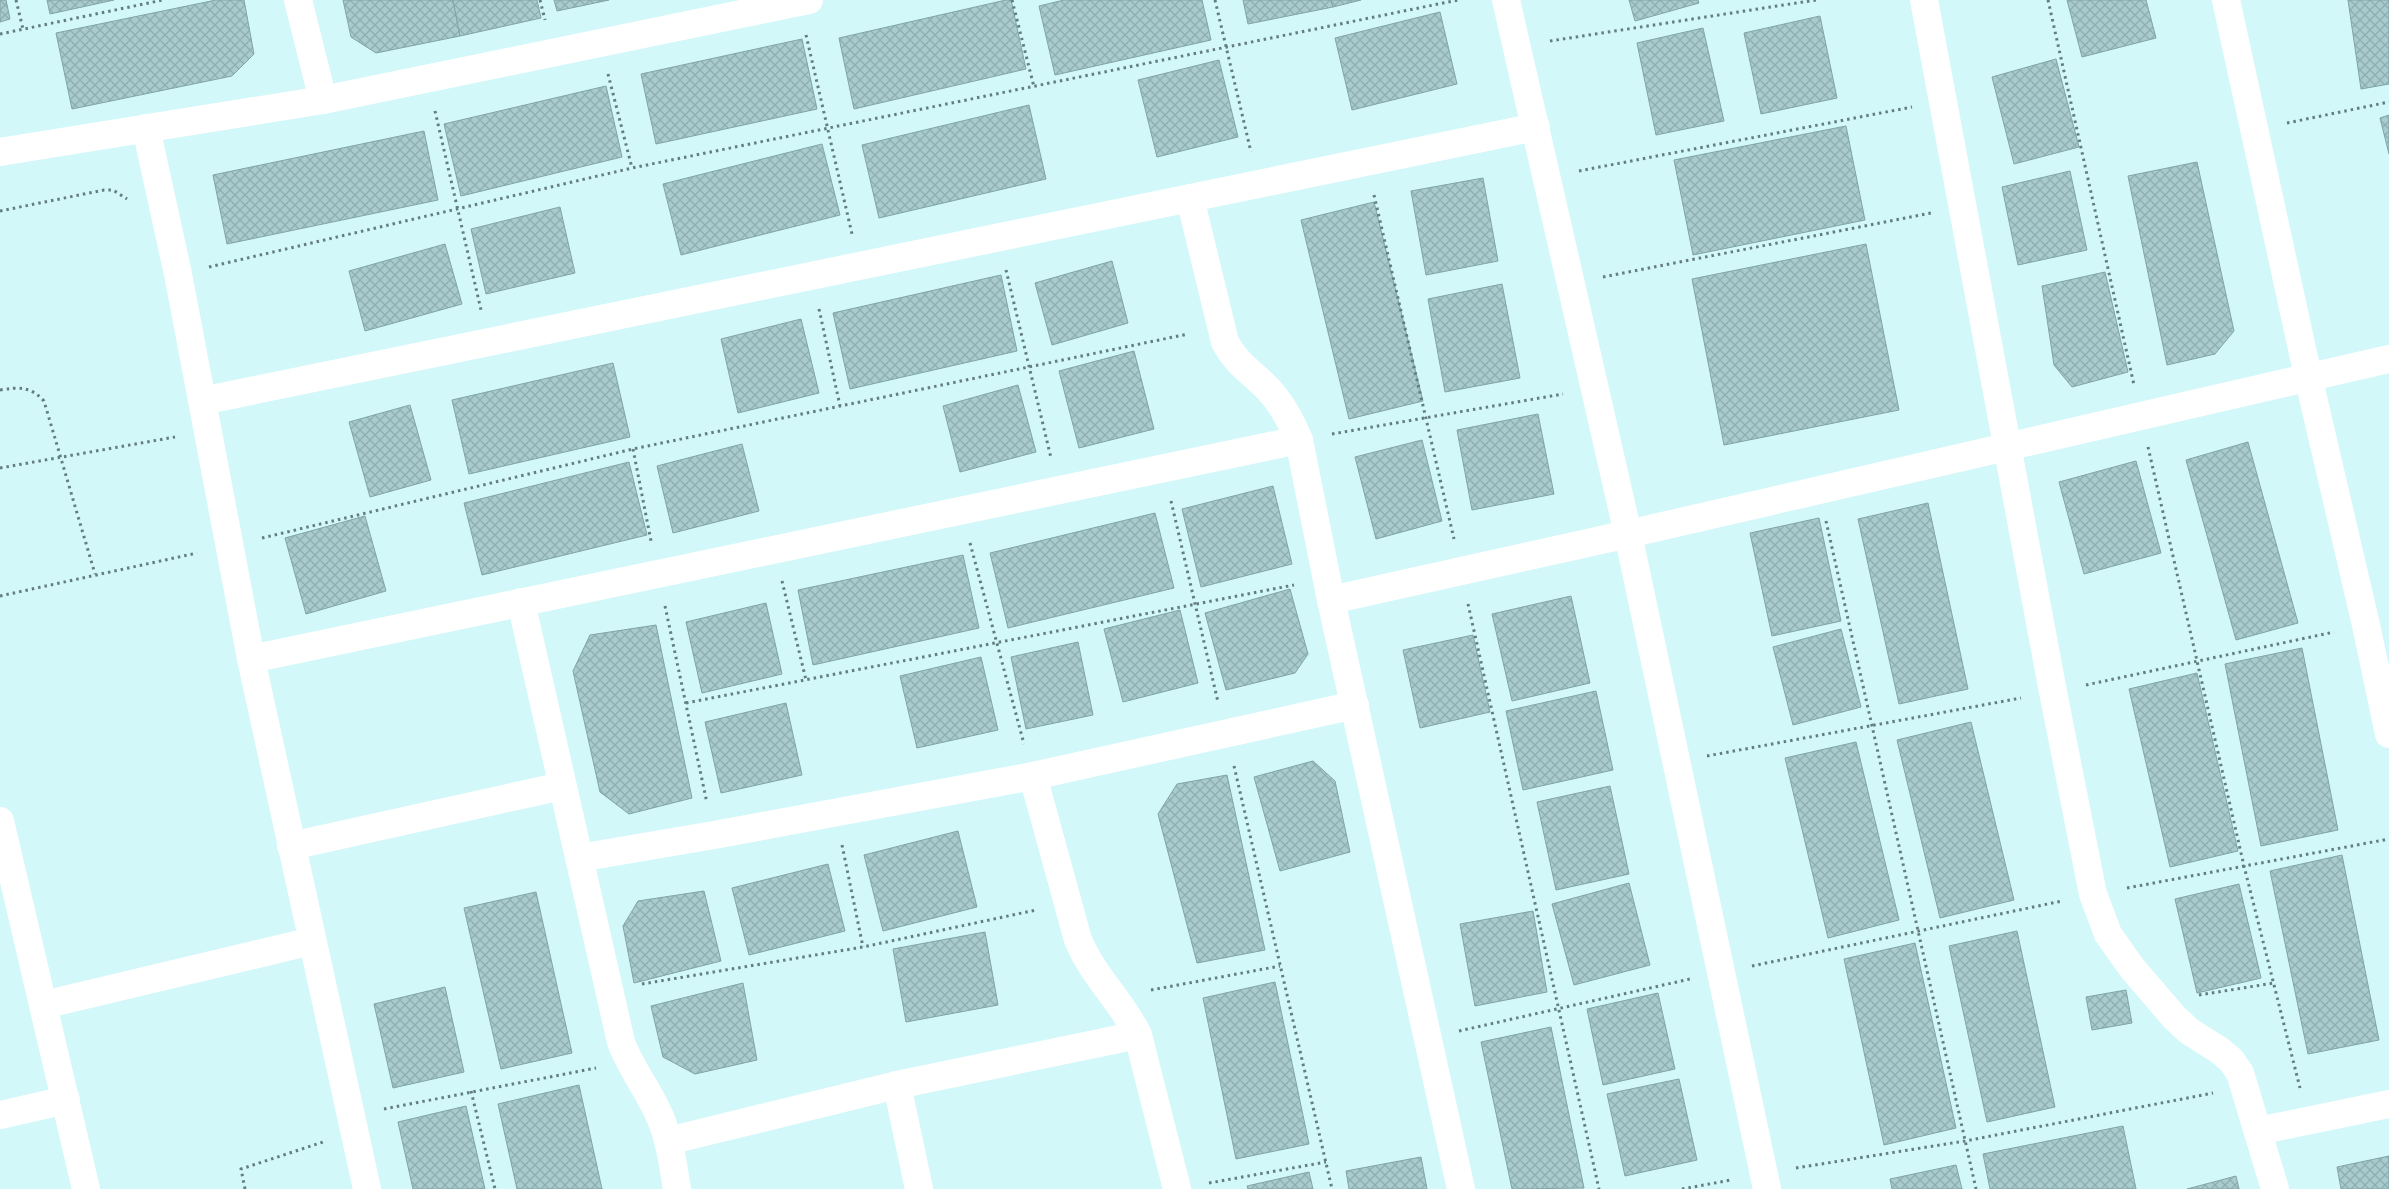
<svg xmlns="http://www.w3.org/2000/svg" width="2389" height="1189" viewBox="0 0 2389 1189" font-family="'Noto Serif',serif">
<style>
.building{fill:url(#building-cross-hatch);stroke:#81a4a7}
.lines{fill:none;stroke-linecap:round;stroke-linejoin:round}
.path{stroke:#647d7e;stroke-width:3;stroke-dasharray:2.5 4;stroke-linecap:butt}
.street{stroke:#fff;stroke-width:28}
.secondary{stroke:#fff;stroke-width:28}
</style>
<defs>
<pattern id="building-cross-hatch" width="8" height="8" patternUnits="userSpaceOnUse" patternTransform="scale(1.25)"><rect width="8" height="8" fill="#a7cbce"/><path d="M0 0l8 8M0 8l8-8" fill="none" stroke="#8eaeb0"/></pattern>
</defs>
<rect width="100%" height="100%" fill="#d2f8fa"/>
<g class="building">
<path d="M0,0H6L10,19L0,22Z"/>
<path d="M47,0H114L50,14Z"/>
<path d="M216,0H244L254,54L232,76L72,109L56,33Z"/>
<path d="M343,0H453L460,36L376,53L351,37Z"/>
<path d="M453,0H537L541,18L460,36Z"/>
<path d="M554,0H609L557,11Z"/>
<path d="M1006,0H1011L1026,69L854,109L839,38Z"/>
<path d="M1064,0H1202L1211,40L1055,75L1039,6Z"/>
<path d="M1243,0H1331L1333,7L1248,24Z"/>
<path d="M1331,0H1361L1333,7Z"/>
<path d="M1629,0H1698L1699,3L1635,21Z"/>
<path d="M2067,0H2146L2156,38L2082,57Z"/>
<path d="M2348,0H2389V84L2361,89Z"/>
<path d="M1440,12L1457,84L1352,110L1335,38Z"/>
<path d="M1820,16L1837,98L1761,114L1744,33Z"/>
<path d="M1703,28L1724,121L1656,135L1637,43Z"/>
<path d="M802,39L817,109L656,144L641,74Z"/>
<path d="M2056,59L2079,147L2014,164L1992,77Z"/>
<path d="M1219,60L1238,137L1157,157L1138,80Z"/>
<path d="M606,86L622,157L461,196L444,124Z"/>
<path d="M1029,105L1046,179L879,218L862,145Z"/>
<path d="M2389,115V154L2380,118Z"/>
<path d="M1846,126L1865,220L1693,255L1674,160Z"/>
<path d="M424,131L438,200L227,244L213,175Z"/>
<path d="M822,144L840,215L681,255L663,184Z"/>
<path d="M2197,162L2234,331L2215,354L2167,365L2128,176Z"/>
<path d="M2070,171L2087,250L2018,265L2002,187Z"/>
<path d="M1483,178L1498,261L1426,275L1411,191Z"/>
<path d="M1374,202L1423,401L1349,419L1301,220Z"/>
<path d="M560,207L575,273L486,294L471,229Z"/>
<path d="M445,244L462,304L365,331L349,271Z"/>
<path d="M1866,244L1899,410L1724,445L1692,279Z"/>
<path d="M1112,261L1128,323L1052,345L1035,283Z"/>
<path d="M2105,272L2128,372L2072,387L2054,365L2042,286Z"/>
<path d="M1001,275L1017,351L850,389L833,313Z"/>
<path d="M1502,284L1520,378L1445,392L1428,299Z"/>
<path d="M801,319L819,393L738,413L721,339Z"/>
<path d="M1134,351L1154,429L1079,448L1059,371Z"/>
<path d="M613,363L630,437L469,474L452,400Z"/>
<path d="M1018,385L1036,452L960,472L943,406Z"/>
<path d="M410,405L431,480L370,497L349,422Z"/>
<path d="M1538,414L1554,494L1472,510L1457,430Z"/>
<path d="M1422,440L1442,521L1376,539L1355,457Z"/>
<path d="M2248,442L2298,623L2236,640L2186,460Z"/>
<path d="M742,444L759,511L673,533L657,466Z"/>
<path d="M2136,461L2161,553L2084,574L2059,482Z"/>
<path d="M629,462L647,535L482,575L464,503Z"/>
<path d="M1273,486L1292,564L1201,587L1182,509Z"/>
<path d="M1928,503L1968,689L1899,704L1858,519Z"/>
<path d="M1155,513L1174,588L1008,628L990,553Z"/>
<path d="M365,516L386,591L306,614L285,538Z"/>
<path d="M1819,518L1841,621L1772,636L1750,533Z"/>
<path d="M963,555L979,628L813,665L798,590Z"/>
<path d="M1290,589L1308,654L1295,673L1226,690L1205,613Z"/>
<path d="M1571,596L1590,683L1512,701L1492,614Z"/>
<path d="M766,603L782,674L702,693L686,622Z"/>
<path d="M1180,610L1198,683L1123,702L1104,629Z"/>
<path d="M656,625L692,798L629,814L600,792L573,671L590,635Z"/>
<path d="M1841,629L1861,707L1793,725L1773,647Z"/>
<path d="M1473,635L1490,712L1420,728L1403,650Z"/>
<path d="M1078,642L1093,715L1026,729L1011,657Z"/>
<path d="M2302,648L2338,830L2261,846L2225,664Z"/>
<path d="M981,657L998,730L917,748L900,676Z"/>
<path d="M2197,673L2238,851L2170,867L2129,689Z"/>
<path d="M1596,691L1613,770L1523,790L1506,711Z"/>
<path d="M786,703L802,775L721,793L705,722Z"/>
<path d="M1971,722L2014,900L1940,918L1897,740Z"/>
<path d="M1856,742L1899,920L1828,938L1785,758Z"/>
<path d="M1313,761L1335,781L1350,852L1280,871L1254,777Z"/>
<path d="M1227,775L1265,950L1197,963L1158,814L1177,784Z"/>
<path d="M1610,786L1629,874L1556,890L1537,802Z"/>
<path d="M958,831L977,907L883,931L864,855Z"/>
<path d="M2342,855L2379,1040L2308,1054L2270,871Z"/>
<path d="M828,864L845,931L749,955L732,888Z"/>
<path d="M1629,883L1650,965L1574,985L1552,904Z"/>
<path d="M2239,884L2261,978L2197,993L2175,899Z"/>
<path d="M704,891L721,961L634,983L623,926L638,901Z"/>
<path d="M536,892L572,1053L501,1069L464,908Z"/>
<path d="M1533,911L1547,992L1475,1006L1460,924Z"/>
<path d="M2017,931L2055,1107L1987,1122L1949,946Z"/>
<path d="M985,932L998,1005L906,1022L893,949Z"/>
<path d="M1915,943L1956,1128L1884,1145L1844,959Z"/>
<path d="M1275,982L1309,1144L1236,1159L1203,998Z"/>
<path d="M743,983L757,1060L695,1074L663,1057L651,1006Z"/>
<path d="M445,987L464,1072L393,1088L374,1004Z"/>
<path d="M2126,990L2132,1023L2092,1030L2086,997Z"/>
<path d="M1658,993L1675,1069L1603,1085L1587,1009Z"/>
<path d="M1551,1027L1584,1188L1512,1189L1481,1042Z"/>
<path d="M1679,1079L1697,1160L1625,1176L1607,1094Z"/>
<path d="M579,1085L602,1189H517L498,1104Z"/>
<path d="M466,1106L485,1189H413L398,1122Z"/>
<path d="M2123,1126L2136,1189H1990L1983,1154Z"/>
<path d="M2389,1156V1189H2341L2337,1167Z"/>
<path d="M1421,1157L1427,1189H1349L1346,1171Z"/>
<path d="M1956,1165L1962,1189H1892L1890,1179Z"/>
<path d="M1309,1172L1313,1189H1248L1247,1186Z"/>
<path d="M2236,1176L2239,1189H2187Z"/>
</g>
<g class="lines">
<g class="path">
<path d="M16,0L23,29"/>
<path d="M540,0L545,20"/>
<path d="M1012,0L1034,87"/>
<path d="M1215,0L1251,152"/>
<path d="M2048,0L2134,385"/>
<path d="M0,34L163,0"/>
<path d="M806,35L852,234"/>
<path d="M1550,41L1816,0"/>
<path d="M608,74L632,168"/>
<path d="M435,111L481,310"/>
<path d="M2287,123L2389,102"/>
<path d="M1579,171L1912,107"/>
<path d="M1374,195L1454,539"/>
<path d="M0,211L104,190H113L127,199"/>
<path d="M209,267L632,168L1458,0"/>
<path d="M1006,270L1051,458"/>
<path d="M1603,277L1931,213"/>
<path d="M819,309L840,406"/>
<path d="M0,390C19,387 30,386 44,401L95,574"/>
<path d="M1332,434L1563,394"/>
<path d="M2148,447L2244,866L2300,1088"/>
<path d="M633,449L651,541"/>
<path d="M0,468L175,437"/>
<path d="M1171,501L1218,702"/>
<path d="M1826,521L1976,1189"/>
<path d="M262,538L633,449L1188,334"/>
<path d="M970,543L1024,744"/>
<path d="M782,581L806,680"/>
<path d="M0,596L197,553"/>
<path d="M1468,604L1599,1189"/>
<path d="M665,606L707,803"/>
<path d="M2086,685L2334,632"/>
<path d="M686,703L1294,585"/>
<path d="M1707,756L2021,698"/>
<path d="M1234,766L1332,1189"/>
<path d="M842,845L863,947"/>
<path d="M2127,888L2389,839"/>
<path d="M1752,966L2062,901"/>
<path d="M642,984L863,947L1036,910"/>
<path d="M1151,990L1280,966"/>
<path d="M2199,995L2274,983"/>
<path d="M1459,1031L1690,979"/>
<path d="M471,1091L495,1189"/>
<path d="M384,1109L596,1068"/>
<path d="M1796,1168L1965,1141L2213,1093"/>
<path d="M1209,1183L1326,1162"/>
<path d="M245,1189L241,1169L323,1142"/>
<path d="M1682,1189L1731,1180"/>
</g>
<g class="street">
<path d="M298,0L323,100"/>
<path d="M1506,0L1628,534L1767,1189"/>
<path d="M1924,0L2053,692L2093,894L2108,934L2132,968L2174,1017L2189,1031L2219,1050L2231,1060L2240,1073L2275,1189"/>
<path d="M146,128L178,274L251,659L367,1189"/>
<path d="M0,152L323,100L809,0"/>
<path d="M1190,198L1225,342C1237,365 1252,372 1269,390C1283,405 1291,422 1299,440L1331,600L1461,1189"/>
<path d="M202,401L1536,127"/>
<path d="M1331,600L1628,534L2389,359"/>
<path d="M521,602L621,1042C631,1069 649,1091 660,1117C670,1140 673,1165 677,1189"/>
<path d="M251,659L1299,440"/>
<path d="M1033,776L1078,940C1094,978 1120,998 1138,1035L1177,1189"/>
<path d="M0,821L86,1189"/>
<path d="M291,846L562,786"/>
<path d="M579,858L714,835L1033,776L1355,705"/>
<path d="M43,1005L312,941"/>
<path d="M897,1085L919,1189"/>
<path d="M0,1115L66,1100"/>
<path d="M2258,1131L2389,1104"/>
<path d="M668,1141L897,1085L1138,1035"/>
</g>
<path class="secondary" d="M2226,0L2308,376L2366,625L2389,734"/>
</g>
</svg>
